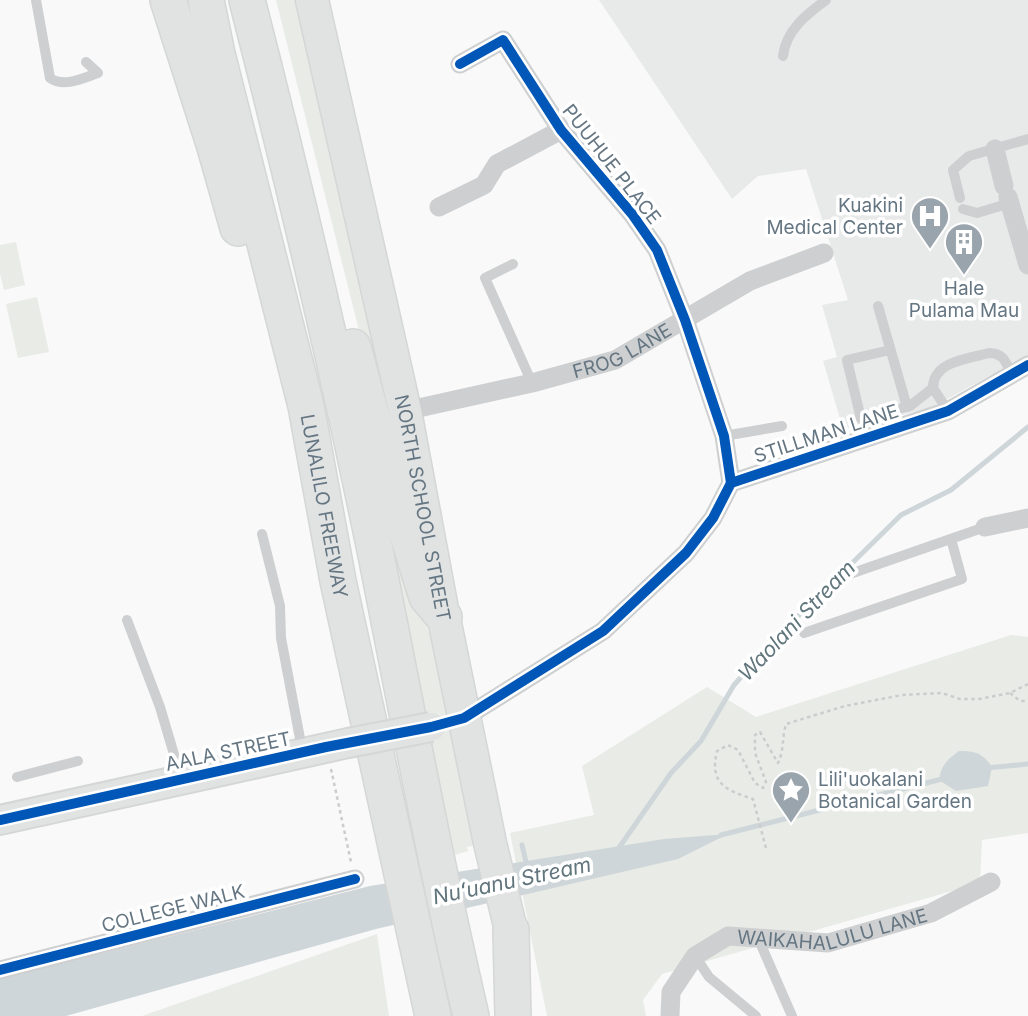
<svg xmlns="http://www.w3.org/2000/svg" width="1028" height="1016" viewBox="0 0 1028 1016" font-family="Inter,sans-serif">
<style>
.built{fill:#e8e9e9}
.green{fill:#e8ebe6}
.water{fill:#ced6d9}
.lines{fill:none;stroke-linecap:round;stroke-linejoin:round}
.stream{stroke:#ced6d9;stroke-width:5}
.secondary-casing{stroke:#d5d6d7;stroke-width:32}
.primary-casing{stroke:#d5d6d7;stroke-width:35}
.highway-casing{stroke:#d5d6d6;stroke-width:38}
.path{stroke:#cbcccd;stroke-width:2.5;stroke-dasharray:3.5 3.5;stroke-linecap:butt}
.lane{stroke:#cecfd0;stroke-width:10}
.street{stroke:#cecfd0;stroke-width:19}
.secondary{stroke:#e1e2e2;stroke-width:28}
.primary{stroke:#e1e2e2;stroke-width:32}
.highway{stroke:#e1e2e2;stroke-width:35}
.secondary-bridge-casing{stroke:#d5d6d7;stroke-width:32;stroke-linecap:butt}
.secondary-bridge{stroke:#e1e2e2;stroke-width:28}
.cycleway-casing{stroke:#fff;stroke-width:15}
.cycleway{stroke:#0057b8;stroke-width:10}
.labels{text-anchor:middle;stroke-width:7;stroke-linejoin:round;paint-order:stroke}
.street-label{font-size:19px;fill:#657683;stroke:#fff}
.poi-label{font-size:19px;fill:#657683;stroke:#fff;text-anchor:end}
.water-label{font-size:21px;font-style:italic;fill:#60757c;stroke:#fff}
</style>
<rect width="100%" height="100%" fill="#f9f9f9"/>
<path class="built" d="M599,0H1028V373L991,375L931,408L843,429L823,361L837,357L822,305L848,300L806,169L758,176L732,199Z"/>
<g class="green">
<path d="M276,0H300L398,460L392,462Z"/>
<path d="M16,242L25,285L4,290L0,274V245Z"/>
<path d="M37,297L49,352L18,358L6,304Z"/>
<path d="M346,344L444,685L474,840L472,846L467,847L468,851L455,855Z"/>
<path d="M1011,635L1028,637V833L982,840L980,883L662,974L643,1000L646,1016H547L510,833L594,815L582,766L707,687L756,717Z"/>
<path d="M377,934L389,1016H142Z"/>
</g>
<g class="water">
<path d="M959,751C976,751 982,753 992,767L988,786L956,791L939,780C941,765 948,759 959,751Z"/>
<path d="M728,834L678,859L376,929L66,1016H0V979L370,886L664,839Z"/>
</g>
<g class="lines">
<g class="stream">
<path d="M986,768L1028,764"/>
<path d="M721,835L946,778"/>
<path d="M522,845L527,866"/>
<path d="M616,852L671,773L701,741L734,685L778,636L901,515L951,490L1028,427"/>
</g>
<g class="secondary-casing">
<path id="secondary" d="M0,820L348,743"/>
</g>
<g class="primary-casing">
<g id="primary">
<path id="s3" d="M312,0L405,411L441,604L490,843L511,930"/>
</g>
</g>
<g class="highway-casing">
<g id="highway">
<path d="M168,0L215,147L238,228"/>
<path id="s4" d="M206,0L217,54L306,406L338,581L433,1016"/>
<path d="M247,0C294,183 337,366 375,550C406,706 435,862 471,1016"/>
<path d="M353,347L376,433L427,597L444,617"/>
<path d="M511,930L513,1016"/>
</g>
</g>
<g class="path">
<path d="M1010,693L1020,701H1028"/>
<path d="M331,769L351,862"/>
<path d="M766,848L753,799C726,790 709,784 717,751L728,745L738,750L755,783L763,788L766,782L755,753V735L760,732L778,763C784,752 782,737 786,724L845,706L902,695L942,693L960,699H979L1010,693L1028,684"/>
</g>
<g class="lane">
<path d="M36,0L50,78C64,88 83,78 98,73L86,62"/>
<path d="M783,56C786,30 807,14 826,0"/>
<path d="M960,198L953,170L969,156L1028,139"/>
<path d="M963,209L977,213L1010,203"/>
<path d="M513,264L485,278L532,383"/>
<path d="M878,306L907,407"/>
<path d="M890,350L847,360L861,419L910,406L933,388C933,361 968,359 989,353C1004,353 1006,363 1012,375"/>
<path d="M933,388L948,411"/>
<path d="M724,436L782,426"/>
<path d="M262,534L280,606L281,638L302,749"/>
<path d="M850,574L985,527"/>
<path d="M127,620L160,707L181,778"/>
<path d="M804,633L962,579L951,539"/>
<path d="M17,777L78,761"/>
<path d="M758,938L792,1016"/>
<path d="M695,956L709,977L756,1016"/>
</g>
<g class="street">
<path d="M460,64L503,40L561,130L632,214L657,250L685,320L724,436L731,483"/>
<path d="M995,149L1004,186"/>
<path d="M1008,197L1028,265"/>
<path d="M439,207L484,185L497,164L561,130"/>
<path id="s1" d="M405,411L532,383L615,360L750,281L824,253"/>
<path d="M985,527L1028,518"/>
<path d="M464,718L603,631L686,553L713,518L731,483L948,411L1028,365"/>
<path d="M0,970L355,879"/>
<path id="s2" d="M670,1016L671,992L695,956L728,936L828,943L931,913L991,882"/>
</g>
<use href="#secondary" class="secondary"/>
<use href="#primary" class="primary"/>
<use href="#highway" class="highway"/>
<g class="secondary-bridge-casing">
<path id="secondary-bridge" d="M348,743L431,727"/>
</g>
<use href="#secondary-bridge" class="secondary-bridge"/>
<g class="cycleway-casing">
<g id="cycleway">
<path d="M460,64L503,40L561,130L632,214L657,250L685,320L724,436L731,483"/>
<path d="M0,820L326,747L431,727L464,718L603,631L686,553L713,518L731,483L948,411L1028,365"/>
<path d="M0,970L355,879"/>
</g>
</g>
<use href="#cycleway" class="cycleway"/>
</g>
<defs>
<g id="hospital-pin" transform="scale(2.0125)"><path d="M0 17L-7.5 6A9.5 9.5 0 1 1 7.5 6Z" fill="#99a4ac" stroke="#fff"/><path d="M-5-5h3v3.5h4V-5h3V5h-3V1.5h-4V5h-3Z" fill="#fff"/></g>
<g id="building-pin" transform="scale(2.0125)"><path d="M0 17L-7.5 6A9.5 9.5 0 1 1 7.5 6Z" fill="#99a4ac" stroke="#fff"/><path d="M-4-6H4V6H1V3H-1V6H-4ZM-2.5-4.3h1.7v1.8h-1.7ZM.8-4.3h1.7v1.8H.8ZM-2.5-1h1.7V.8h-1.7ZM.8-1h1.7V.8H.8Z" fill="#fff"/></g>
<g id="sight-pin" transform="scale(2.0125)"><path d="M0 17L-7.5 6A9.5 9.5 0 1 1 7.5 6Z" fill="#99a4ac" stroke="#fff"/><path d="M0-6L1.8-2.2L6-1.7L2.9 1.2L3.7 5.4L0 3.3L-3.7 5.4L-2.9 1.2L-6-1.7L-1.8-2.2Z" fill="#fff"/></g>
</defs>
<g fill-rule="evenodd">
<use href="#hospital-pin" x="930" y="216"/>
<use href="#building-pin" x="964" y="242"/>
<use href="#sight-pin" x="791" y="790"/>
</g>
<g class="labels">
<g class="street-label">
<text transform="translate(612 164) rotate(52)" y="7">PUUHUE PLACE</text>
<text dy="7" stroke="none"><textPath href="#s1" startOffset="226">FROG LANE</textPath></text>
<text transform="translate(826 433) rotate(-18)" y="7">STILLMAN LANE</text>
<text dy="7" stroke="none"><textPath href="#s4" startOffset="520">LUNALILO FREEWAY</textPath></text>
<text dy="7" stroke="none"><textPath href="#s3" startOffset="520">NORTH SCHOOL STREET</textPath></text>
<text transform="translate(228 751) rotate(-12)" y="7">AALA STREET</text>
<text transform="translate(173 908) rotate(-14)" y="7">COLLEGE WALK</text>
<text dy="7" stroke="none"><textPath href="#s2" startOffset="212">WAIKAHALULU LANE</textPath></text>
</g>
<g class="poi-label">
<text x="903" y="212">Kuakini<tspan x="903" dy="22">Medical Center</tspan></text>
<text x="964" y="295" text-anchor="middle">Hale<tspan x="964" dy="22">Pulama Mau</tspan></text>
<text x="818" y="786" text-anchor="start">Lili'uokalani<tspan x="818" dy="22">Botanical Garden</tspan></text>
</g>
<g class="water-label">
<text transform="translate(797 621) rotate(-46)" y="7">Waolani Stream</text>
<text transform="translate(512 881) rotate(-12)" y="7">Nuʻuanu Stream</text>
</g>
</g>
</svg>
